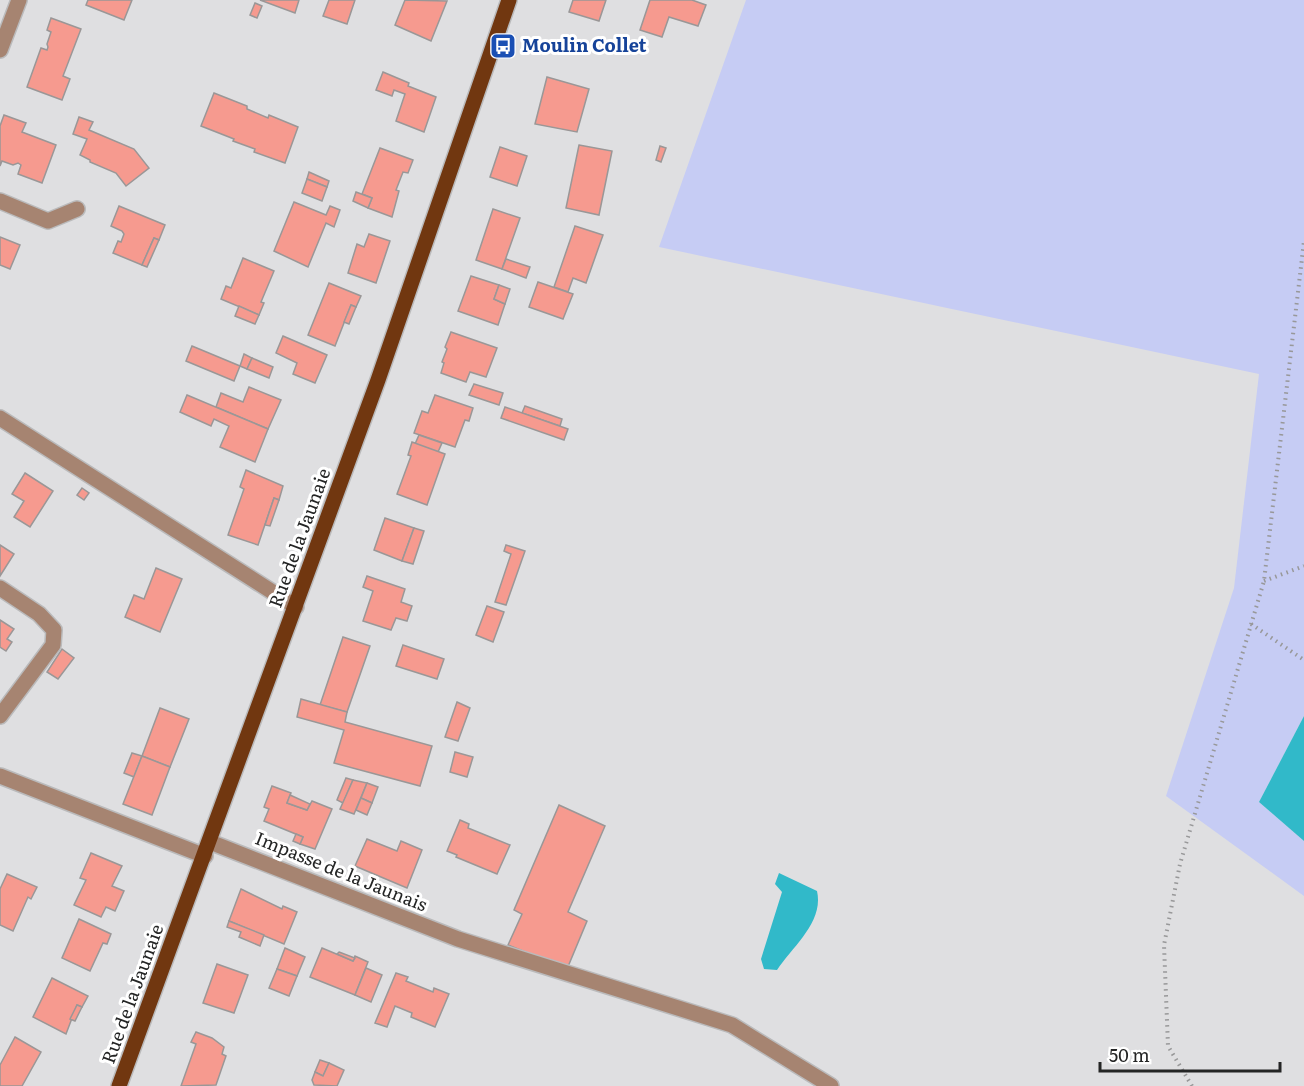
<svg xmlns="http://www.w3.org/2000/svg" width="1304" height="1086" viewBox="0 0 1304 1086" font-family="Literata,serif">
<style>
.green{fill:#c6ccf4}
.water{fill:#31b9c9}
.building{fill:#f69a8f;stroke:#9a9797;stroke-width:1.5}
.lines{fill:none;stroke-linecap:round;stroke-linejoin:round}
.minor-casing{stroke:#bababb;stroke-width:18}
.major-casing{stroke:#bababb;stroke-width:18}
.path{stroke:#989899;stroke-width:4;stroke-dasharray:1.5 4.5;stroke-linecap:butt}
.minor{stroke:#a68471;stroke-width:15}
.major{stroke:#713710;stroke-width:15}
.labels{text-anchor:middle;stroke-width:6;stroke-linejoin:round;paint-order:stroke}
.transit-label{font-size:18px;font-weight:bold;fill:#164399;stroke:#fff;text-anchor:start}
.street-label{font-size:18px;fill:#242525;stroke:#fff}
</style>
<rect width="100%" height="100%" fill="#dfdfe1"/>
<path class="green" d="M746,0H1304V716L1259,802L1304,841V896L1166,796L1234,588L1259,374L659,247Z"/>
<g class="water">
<path d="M1304,716V841L1259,802Z"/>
<path d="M779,873L817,891C824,922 793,946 777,970L764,969L761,959L782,892L775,884Z"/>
</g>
<g class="building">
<path d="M88,0H132L124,20L86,5Z"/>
<path d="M260,0H299L295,13Z"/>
<path d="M329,0H355L347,24L323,16Z"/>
<path d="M405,0L447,1L431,41L395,25Z"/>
<path d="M573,0H606L599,21L569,12Z"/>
<path d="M650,0H692L706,5L698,26L669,17L662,37L640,30Z"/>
<path d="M255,3L262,6L257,18L250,15Z"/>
<path d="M51,18L81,29L63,76L70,79L62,100L27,87L41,48L47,50L48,47L47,44L51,32L47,30Z"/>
<path d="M383,72L409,83L408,86L436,97L424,132L396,121L405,94L394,90L392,96L376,90Z"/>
<path d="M547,77L589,89L577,132L535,124Z"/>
<path d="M214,93L247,106V109L268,118L269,115L298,127L285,163L254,152L255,149L233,141L234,139L201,126Z"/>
<path d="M4,115L26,123L22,132L56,145L42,183L18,174L21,165L18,163L13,165L2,161L0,166V126Z"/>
<path d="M79,117L93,122L89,130L134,149L149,168L126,186L116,173L90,162V160L80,155L87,139L73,134Z"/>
<path d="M579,145L612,151L599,215L566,208Z"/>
<path d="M660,146L666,148L661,162L656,160Z"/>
<path d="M500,147L527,156L517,186L490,177Z"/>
<path d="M380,148L413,160L408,173L403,172L396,190L399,191L392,217L368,208L372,198L362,194Z"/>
<path d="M309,172L329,181L327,187L307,179Z"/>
<path d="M307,179L327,187L322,201L302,193Z"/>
<path d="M356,192L372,198L368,208L353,201Z"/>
<path d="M294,202L326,215L330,206L340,210L334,227L326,223L308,267L274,251Z"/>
<path d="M119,206L165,225L159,240L154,238L142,265L113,253L118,241L121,242L124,234L122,231L111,226Z"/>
<path d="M493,209L520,218L502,269L476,260Z"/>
<path d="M575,226L603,235L586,283L573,278L568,292L554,287Z"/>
<path d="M369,234L390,241L376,283L348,273L357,244L364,247Z"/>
<path d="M0,237L20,245L10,269L0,265Z"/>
<path d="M154,238L159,240L147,267L142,265Z"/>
<path d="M243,258L274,271L261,302L264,303L259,315L221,299L226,286L231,288Z"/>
<path d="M506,259L530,267L526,278L502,269Z"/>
<path d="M471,276L499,285L494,299L505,304L498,325L458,311Z"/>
<path d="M538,282L573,294L563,319L529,307Z"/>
<path d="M329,283L361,296L356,307L351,305L335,346L308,335Z"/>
<path d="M499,285L510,289L505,304L494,299Z"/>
<path d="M351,305L356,307L349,324L344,322Z"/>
<path d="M239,306L259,315L255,324L235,316Z"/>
<path d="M451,332L497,348L486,377L470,372L466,382L441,373L444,363L442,362L447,349L445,347Z"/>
<path d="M283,336L327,355L315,383L293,374L297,363L276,353Z"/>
<path d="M192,346L240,366L234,381L186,361Z"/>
<path d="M244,354L252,358L247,369L240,366Z"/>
<path d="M252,358L273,367L269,378L247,369Z"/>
<path d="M474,384L503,393L499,405L469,395Z"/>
<path d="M249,387L281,400L268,429L216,407L221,393L243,402Z"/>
<path d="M187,395L268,429L255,462L220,447L229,426L214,419L211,426L180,412Z"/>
<path d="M435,395L473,408L469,421L465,420L455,447L414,433L422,411L428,413Z"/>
<path d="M525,406L562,419L560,426L522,413Z"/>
<path d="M505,407L568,429L564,440L501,418Z"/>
<path d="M419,435L442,443L438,452L415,444Z"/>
<path d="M412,442L445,454L427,505L397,494L411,456L408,455Z"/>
<path d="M246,470L283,486L279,500L274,498L258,545L228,535L244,489L240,487Z"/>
<path d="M25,473L53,491L30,527L14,517L24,501L12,494Z"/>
<path d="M82,488L89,493L84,500L77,495Z"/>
<path d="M274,498L279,500L270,526L265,525Z"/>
<path d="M385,518L414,528L402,561L374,550Z"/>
<path d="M414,528L424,531L413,564L402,561Z"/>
<path d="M0,545L14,554L0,576Z"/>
<path d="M506,545L525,551L506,605L495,602L511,554L504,551Z"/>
<path d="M156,568L182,579L160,632L125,617L134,595L144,599Z"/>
<path d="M367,576L405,589L401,602L412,606L407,621L396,618L391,630L363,621L373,591L363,587Z"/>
<path d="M487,606L504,612L493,642L476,635Z"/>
<path d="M0,620L14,629L7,639L12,642L6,651L0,647Z"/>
<path d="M343,637L370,646L347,712L320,705Z"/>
<path d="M403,645L444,659L437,679L396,666Z"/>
<path d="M62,649L74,658L58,679L47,672Z"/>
<path d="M301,699L347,712L345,722L432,746L420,786L334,763L344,730L297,717Z"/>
<path d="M457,702L470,708L458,741L445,737Z"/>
<path d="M160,708L189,719L170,767L142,756Z"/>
<path d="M455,752L473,757L467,777L450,772Z"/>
<path d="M132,753L142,756L134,777L124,773Z"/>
<path d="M142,756L170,767L152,815L123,804Z"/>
<path d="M346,778L353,780L343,803L337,800Z"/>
<path d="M353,780L367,783L354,814L340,809Z"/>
<path d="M367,783L378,787L372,803L361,798Z"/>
<path d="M272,786L291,793L287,803L307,810L312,801L332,809L315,849L300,844L303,837L264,821L269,809L264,807Z"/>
<path d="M290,795L310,804L307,810L287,803Z"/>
<path d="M361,798L372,803L367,815L356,810Z"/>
<path d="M559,805L605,826L568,912L587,921L567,969L508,945L522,914L514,910Z"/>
<path d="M460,820L469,824L468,828L510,845L497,874L456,857L457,855L447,851Z"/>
<path d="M296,834L303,837L300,844L293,841Z"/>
<path d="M367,839L397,851L401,841L422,850L407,888L355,866Z"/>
<path d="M91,853L122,866L112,886L124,891L115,911L106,907L101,917L74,905L86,880L80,878Z"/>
<path d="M7,874L37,887L31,899L28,897L13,931L0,925V889Z"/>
<path d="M241,889L282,909L283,906L297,912L284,944L229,921Z"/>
<path d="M79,919L111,934L107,944L103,943L90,971L62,958Z"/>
<path d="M229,921L264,935L260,946L239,937L241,932L227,927Z"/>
<path d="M285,948L305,957L297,976L277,969Z"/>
<path d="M322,948L353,961L355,956L368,962L355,995L310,977Z"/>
<path d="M339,952L355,958L353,961L337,954Z"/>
<path d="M217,964L248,975L234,1013L203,1003Z"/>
<path d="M366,968L382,975L371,1002L355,995Z"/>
<path d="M277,969L297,976L289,996L269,988Z"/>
<path d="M396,973L408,977L406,981L433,992L434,988L449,994L435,1027L411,1017L412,1013L395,1006L387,1027L375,1023Z"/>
<path d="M52,978L88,996L82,1007L77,1005L66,1034L33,1017Z"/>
<path d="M77,1005L82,1007L75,1021L70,1019Z"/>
<path d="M196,1032L212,1038L224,1047L222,1054L226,1056L216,1085L181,1086L196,1044L191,1042Z"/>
<path d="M15,1037L41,1052L22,1086H0V1065Z"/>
<path d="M320,1060L329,1063L323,1076L315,1072Z"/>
<path d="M329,1063L344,1070L337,1086L314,1085L312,1080L315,1072L323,1076Z"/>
</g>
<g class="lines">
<g class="minor-casing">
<g id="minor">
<path d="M0,50L19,0"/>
<path d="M0,201L48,221L77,209"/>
<path d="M0,418L296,607"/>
<path d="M0,588L39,614L54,630L53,645L0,716"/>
<path d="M0,776L205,856"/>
<path d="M210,842L458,939L732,1025L831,1086"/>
</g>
</g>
<g class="major-casing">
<path id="major" d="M119,1086L378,380L509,0"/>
</g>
<g class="path">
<path d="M1264,581L1304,566"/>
<path d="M1251,624L1304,660"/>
<path d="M1192,1086L1168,1046L1164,945L1180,864L1264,581L1304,241"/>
</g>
<use href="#minor" class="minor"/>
<use href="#major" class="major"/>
</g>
<defs>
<g id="bus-square" transform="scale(1.35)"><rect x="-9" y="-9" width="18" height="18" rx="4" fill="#1a4fb4" stroke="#fff"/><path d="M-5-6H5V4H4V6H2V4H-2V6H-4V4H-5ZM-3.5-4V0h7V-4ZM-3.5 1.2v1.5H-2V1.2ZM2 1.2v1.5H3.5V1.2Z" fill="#fff"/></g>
</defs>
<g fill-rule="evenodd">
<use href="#bus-square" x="503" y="46"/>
</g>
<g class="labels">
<g class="transit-label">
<text x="522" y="52">Moulin Collet</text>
</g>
<g class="street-label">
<text transform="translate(300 538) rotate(-70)" y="6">Rue de la Jaunaie</text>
<text transform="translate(341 872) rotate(22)" y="6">Impasse de la Jaunais</text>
<text transform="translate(133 994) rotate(-70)" y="6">Rue de la Jaunaie</text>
</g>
</g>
<path d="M1100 1062v9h180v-9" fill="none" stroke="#242525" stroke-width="3"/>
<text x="1109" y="1062" font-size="18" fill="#242525" stroke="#ffffff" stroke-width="4.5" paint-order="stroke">50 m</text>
</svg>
